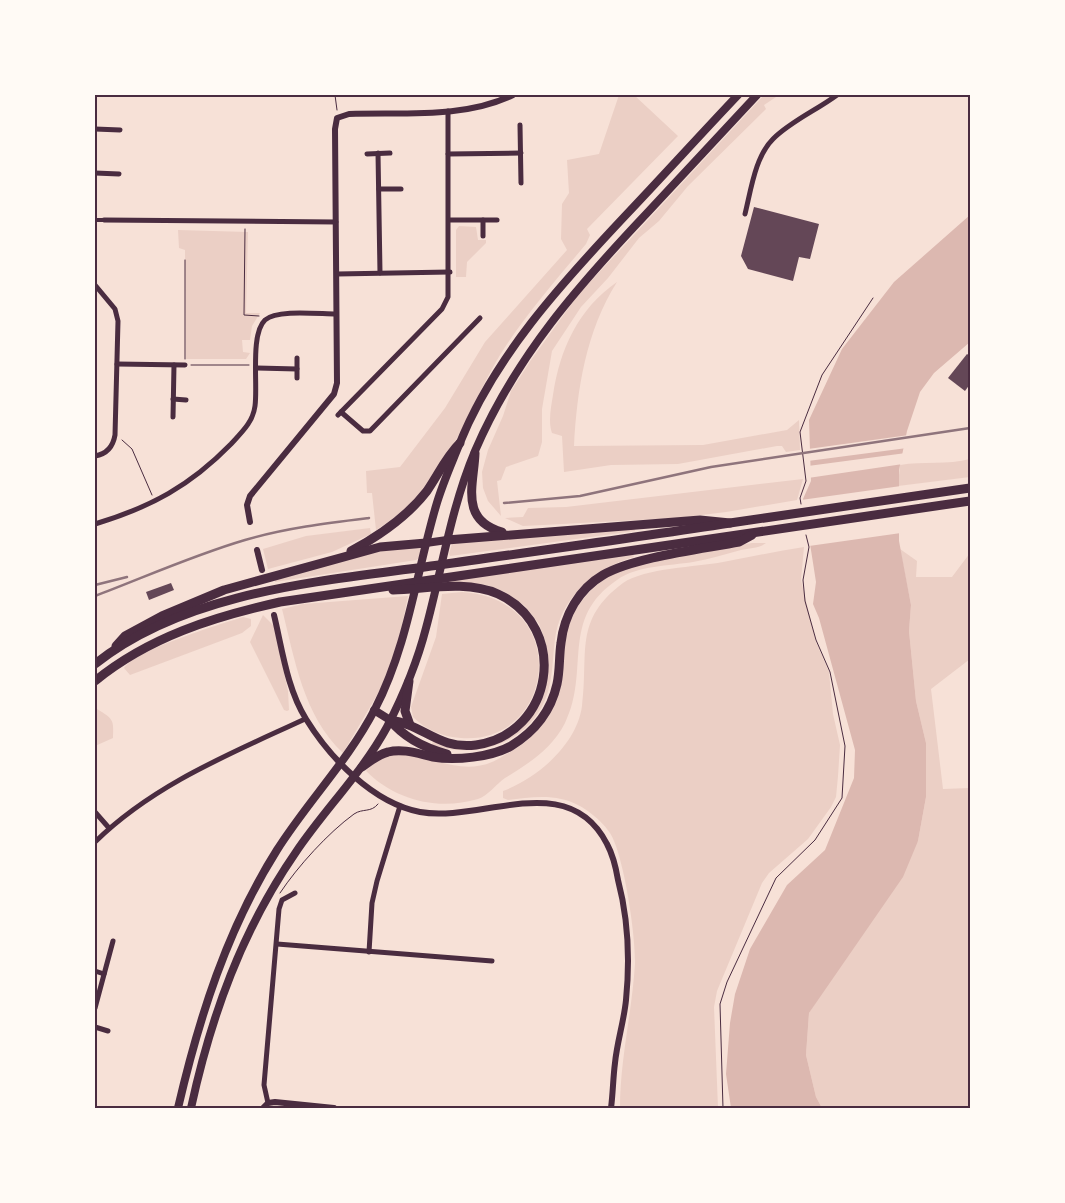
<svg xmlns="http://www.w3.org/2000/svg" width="1065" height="1203" viewBox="0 0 1065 1203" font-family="Figtree,sans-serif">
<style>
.green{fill:#ebcfc5}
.water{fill:#dcb8b0}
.pier{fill:#f7e1d7}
.building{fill:#644757}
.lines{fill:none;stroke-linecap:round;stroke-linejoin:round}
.path{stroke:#4a2c40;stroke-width:1}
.pedestrian{stroke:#4a2c40;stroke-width:4}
.minor{stroke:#4a2c40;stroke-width:5}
.tertiary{stroke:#4a2c40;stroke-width:6}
.primary{stroke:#4a2c40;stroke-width:8}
.trunk{stroke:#4a2c40;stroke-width:9}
.rail{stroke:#8f747c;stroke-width:2.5}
.neatline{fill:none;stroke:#4a2c40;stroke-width:2}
</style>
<rect width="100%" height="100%" fill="#f7e1d7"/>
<g class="green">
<path d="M619,95H634L678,136L587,229L590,235L586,244C556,280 525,315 500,355C473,400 455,454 420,494C407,508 392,520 376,530L372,493H367L366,471L400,467L445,408L485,342L567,250L561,239L562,204L569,193L567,160L599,154Z"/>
<path d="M764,95H779L764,105L766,109L688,186L659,221L639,238L608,278L581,307L552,351L542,409V442L538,456L506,467L501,480L497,481L501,516L488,501L483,488L482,472L488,450L503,416L511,391L531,360L578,295Z"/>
<path d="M459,226L476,227L478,240H486V243L467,262L466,277H456V230Z"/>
<path d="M178,230L248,232L246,313H260L252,326L250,340H242L243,352L250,353L246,359H186L185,250L179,248Z"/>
<path d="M617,282C586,331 577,389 574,446L703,445L787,430L799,420L800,450L786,452L782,446H777L678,464L611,465L564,472L562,436L552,433C548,422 551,407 553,395C560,349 578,309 617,282Z"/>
<path d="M970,459V477L898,486L900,465C923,461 948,465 970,459Z"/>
<path d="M803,479L797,500L726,512L677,518L543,525L523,526L505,518L523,517L528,508L566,507Z"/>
<path d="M370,528L371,534L332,552L268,569L263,549L306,536Z"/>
<path d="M634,528L635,531L450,556L449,554L453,540Z"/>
<path d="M752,543H766C760,548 749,548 741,550C725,554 710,559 693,562C669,566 638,565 617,580C559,619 591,670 565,723C551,750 529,763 505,778C496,784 488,796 478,799C438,811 395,800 366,771C404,727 450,788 500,758C510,752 527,743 534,733C539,727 541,716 544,709C550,693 559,676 563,659C565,651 564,642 566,633C571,612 587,591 605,579C636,559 714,550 752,543Z"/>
<path d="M804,547L801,580L816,642L829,672L833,714L840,745L838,776L836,797L831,807L808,839L769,873L762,883L717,991L714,1007L718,1108H620C620,1060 632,1012 635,964C636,937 624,855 610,833C600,818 579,802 561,799C544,795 525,798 508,800L503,798V791C538,778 577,744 582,706C589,653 573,620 623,583C645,568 696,567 723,562C750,557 777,551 804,547Z"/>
<path d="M422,549L419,558L416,560L275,582V579C317,568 379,545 422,549Z"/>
<path d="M900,549L917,561L916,577H952L970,553V659L931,689L943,789L970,788V1108H822L816,1097L806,1055L809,1013L918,841L926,797V743L916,701L909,631L911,605Z"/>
<path d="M633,554L634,557C598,567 564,594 556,633C552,655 554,679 545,700C526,745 475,759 432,745L433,741L462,748L521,728L537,709L548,678V656L545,640L539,624L525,606L505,592L487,585L450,583V581Z"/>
<path d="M462,592C573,599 556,745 461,738C443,737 426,730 413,717L411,707L436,637L442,594Z"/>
<path d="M408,596L398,645L380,690L343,753C303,715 295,660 282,609L303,604Z"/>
<path d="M263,615L274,626L288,691L289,710L287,711L284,710L250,642Z"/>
<path d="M243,617L251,619V626L242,633L130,675L124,668C138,649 218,625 243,617Z"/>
<path d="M97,709C113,719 114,719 113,738L95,746V710Z"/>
</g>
<path class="water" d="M970,215V342L934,373L920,392L907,431L899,470V541L911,605L909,631L916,701L926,743V797L918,841L903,877L809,1013L806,1055L816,1097L822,1108H731L726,1074L730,1023L735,994L750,949L787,885L825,850L854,778L855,750L819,618L813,604L816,582L803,499L811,481L809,420L842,349L894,282Z"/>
<g class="pier">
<path d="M909,435L907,448L808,461V449Z"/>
<path d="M906,453L903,464L808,478V466Z"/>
<path d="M901,486V533L809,546L801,500Z"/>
</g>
<g class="building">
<path d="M754,207L819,224L810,259L799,257L793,281L748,269L741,256Z"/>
<path d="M967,354L970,356V384L965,391L948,378Z"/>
<path d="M171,583L174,590L149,600L146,592Z"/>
</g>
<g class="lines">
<g class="path">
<path d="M335,95L337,110"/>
<path d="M245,229L244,315L259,316"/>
<path d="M185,260V359"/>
<path d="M191,365H249"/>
<path d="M122,440L132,449L152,495"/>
<path d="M801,504L800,498L806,481L800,432L822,375L873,298"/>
<path d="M280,893C298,866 328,833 354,814C363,808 371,813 378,804"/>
<path d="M723,1108L720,1004L727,982L776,878L815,840L842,798L845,746L830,672L816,640L805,601L803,580L809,547L806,535"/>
</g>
<path class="pedestrian" d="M95,220H104"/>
<g class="minor">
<path d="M520,125L521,183"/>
<path d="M95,129L120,130"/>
<path d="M378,153L380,273"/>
<path d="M367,154L390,153"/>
<path d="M448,154L521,153"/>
<path d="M95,173L119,174"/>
<path d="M379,189H401"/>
<path d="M745,214C751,190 755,157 773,139C791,121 817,110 837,95"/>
<path d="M104,220L336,222"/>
<path d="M449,220H497"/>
<path d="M483,220V236"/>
<path d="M337,274L450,272"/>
<path d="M95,285L115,309L118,321L115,435C113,447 107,454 95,456"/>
<path d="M117,364L185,365"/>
<path d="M257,368L297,369"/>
<path d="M297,378V358"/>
<path d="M173,399L186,400"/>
<path d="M341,412L363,431H370L480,318"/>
<path d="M338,415L442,309L448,297V111"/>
<path d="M173,417L174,365"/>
<path d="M95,524C151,507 190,486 231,444C242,432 253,422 255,406C258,385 250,334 265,320C277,309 319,314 336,314"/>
<path d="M95,812L109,828"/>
<path d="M95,842C154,784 232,753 305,719"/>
<path d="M277,944L492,961"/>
<path d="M369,952L372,903L377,881L400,806"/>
<path d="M95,971L104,974"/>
<path d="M95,1008L113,941"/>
<path d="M95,1027L108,1031"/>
<path d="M268,1103L264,1085L279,909L282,900L295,893"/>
</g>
<g class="tertiary">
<path d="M250,522L247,505L250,496L334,394L337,383L335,129L337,118L349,114C403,112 463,119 513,95"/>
<path d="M257,550L262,570"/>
<path d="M274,615C282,648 287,689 306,719C330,758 373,803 420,812C482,823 568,768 607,844C613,855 616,868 618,880C628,918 630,960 626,1000C624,1021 617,1042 615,1063C613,1078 613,1093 611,1108"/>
<path d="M263,1108L268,1103L275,1102L334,1108"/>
</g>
<g class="primary">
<path d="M426,543L447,540"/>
<path d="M374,710L390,720"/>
<path d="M178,1108C199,1018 227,929 277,850C308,801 348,761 375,709C408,645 416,574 436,506C442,485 451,465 459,445C494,357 561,284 625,216C663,176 700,135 738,95"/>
<path d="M191,1108C211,1016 242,930 296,852C325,809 362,773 387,727C403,696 417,663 426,628C442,569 451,508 475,451C516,356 578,286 648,212C684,173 721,134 757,95"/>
</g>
<g class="trunk">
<path d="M475,453C474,484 459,520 502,532"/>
<path d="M447,540L700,520L730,523L970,488"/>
<path d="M351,551C379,536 407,517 427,491C438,475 446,457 460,443"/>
<path d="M116,646L125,636L162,616L224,590L380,547L426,543"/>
<path d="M95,664C188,590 325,581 439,565C536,551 633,538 730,523"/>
<path d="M95,681C149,637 213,617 280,602L970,501"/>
<path d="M409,681L405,711L410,725"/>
<path d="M390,720C423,724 438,750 476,745C554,734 570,627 498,594C467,580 426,589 393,590"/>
<path d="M390,720C404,738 425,748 447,754"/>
<path d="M362,767C370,761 379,754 388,752C403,748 419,754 433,757C455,761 492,757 511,746C534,732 551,711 557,684C560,671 559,656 561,643C564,615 579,589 603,575C634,557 703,549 739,542L752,535"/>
</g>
<g class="rail">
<path d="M504,503L580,496L711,467L970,428"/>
<path d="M95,585L127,577"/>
<path d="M95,596C145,577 194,555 245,540C286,528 328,523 369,518"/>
</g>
</g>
<rect width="1065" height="1203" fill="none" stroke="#fffaf5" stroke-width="192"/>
<rect x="96" y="96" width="873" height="1011" class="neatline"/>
</svg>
